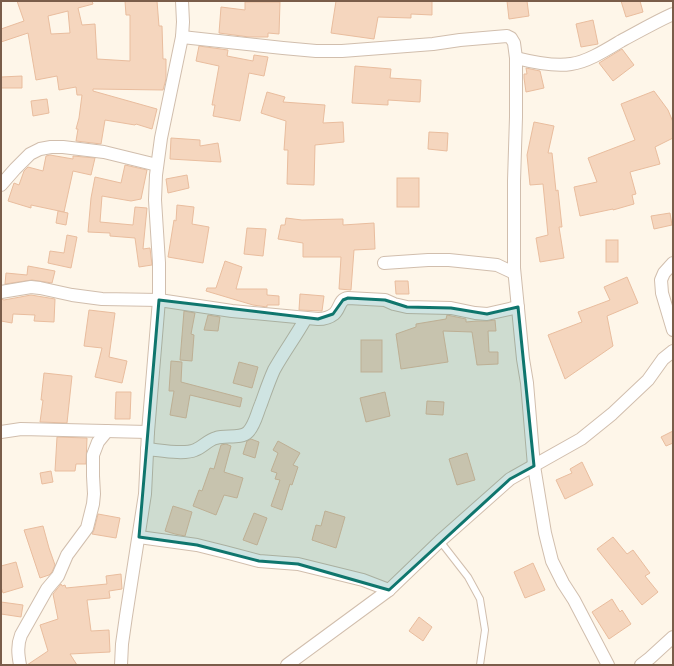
<svg xmlns="http://www.w3.org/2000/svg" width="674" height="666" viewBox="0 0 674 666" font-family="Ubuntu,sans-serif">
<style>
.building{fill:#f5d6be;stroke:#e9bd9e;fill-rule:evenodd}
.lines{fill:none;stroke-linecap:round;stroke-linejoin:round}
.lane-casing{stroke:#d1bead;stroke-width:8}
.street-casing{stroke:#d1bead;stroke-width:14}
.lane{stroke:#fff;stroke-width:6}
.street{stroke:#fff;stroke-width:12}
.marked{fill:#0f766e;fill-opacity:0.2;stroke:#0f766e;stroke-width:3;stroke-linejoin:round}
</style>
<rect width="100%" height="100%" fill="#fef6e9"/>
<g class="building">
<path d="M17,1H92L93,4L78,8L82,25L95,24L97,59L130,61V15H126L125,1H157L159,26H162L163,59H166V79L163,90L93,89V91L157,109L152,129L136,124L135,125L105,120L101,144L76,141L78,129H76L79,118L82,95H77L76,87L59,90L57,76L36,80L28,33L1,42V29L24,21ZM68,11L70,33L51,34L48,16Z"/>
<path d="M336,1H432V15L411,14V18L378,17L374,39L331,33Z"/>
<path d="M507,1H527L529,16L509,19Z"/>
<path d="M621,1H640L643,12L626,17Z"/>
<path d="M245,2H280L279,34L268,33V37H249L219,33L221,7L245,10Z"/>
<path d="M593,20L598,44L581,47L576,24Z"/>
<path d="M199,46L228,50L227,56L253,61L254,55L268,57L264,76L249,73L240,121L213,116L215,105H212L219,66L196,61Z"/>
<path d="M622,49L634,65L613,81L599,63Z"/>
<path d="M355,66L391,69L390,78L421,80L420,102L388,100V105L352,103Z"/>
<path d="M526,68L540,71L544,88L526,92L524,78V74H527Z"/>
<path d="M22,76V88H1V77Z"/>
<path d="M654,91L668,110L673,122V138L655,147L660,164L630,172L636,194L632,195L634,204L613,210V209L580,216L574,187L597,182L588,158L635,140L621,104Z"/>
<path d="M267,92L285,97L283,102L325,105L323,123L343,122L344,142L315,145L314,185L287,184L288,150H284L286,121L261,113Z"/>
<path d="M47,99L49,113L33,116L31,101Z"/>
<path d="M534,122L554,126L548,153H552L556,191L558,190L562,227H559L564,258L540,262L536,238L548,235L543,184L530,185L527,155Z"/>
<path d="M429,132L448,133L447,151L428,149Z"/>
<path d="M171,138L200,140V146L218,143L221,162L170,159Z"/>
<path d="M50,155L73,159V156L95,158L91,175L73,171L64,212L31,205V208L8,201L14,183L19,185L24,171L28,167L43,171L46,156Z"/>
<path d="M125,165L147,170L141,199L131,201L102,196L100,222L133,225L135,207L147,208L143,249L150,248L152,265L139,267L135,238L110,236V233L88,232L91,198L95,177L121,183Z"/>
<path d="M187,175L189,188L168,193L166,179Z"/>
<rect x="397" y="178" width="22" height="29"/>
<path d="M177,205L194,207L192,224L209,227L203,263L168,257L174,220L176,221Z"/>
<path d="M58,211L68,213L66,225L56,223Z"/>
<path d="M670,213L672,225L654,229L651,216Z"/>
<path d="M286,218L302,220L343,219V225L374,223L375,249L354,250L351,290L339,289L341,257H303V243L278,239L281,225H285Z"/>
<path d="M247,228L266,229L263,256L244,254Z"/>
<path d="M67,235L77,237L71,268L48,263L50,251L64,253Z"/>
<rect x="606" y="240" width="12" height="22"/>
<path d="M225,261L242,267L236,289H267V295L279,296V305H267V307L253,305L206,291L207,288H216Z"/>
<path d="M28,266L55,271L52,283L32,280L5,284L6,273L27,275Z"/>
<path d="M627,277L638,303L607,316L613,346L565,379L548,335L582,322L578,312L610,300L604,287Z"/>
<path d="M395,281H408L409,294H396Z"/>
<path d="M300,294L324,296L322,311L299,310Z"/>
<path d="M31,295L55,299L54,322L34,321L35,315L13,314L12,323L1,321V299L4,300Z"/>
<path d="M89,310L115,313L109,357L127,361L122,383L95,377L102,348L84,346Z"/>
<path d="M184,311L195,313L191,334L194,335L192,361L180,360Z"/>
<path d="M208,315L220,317L218,331L204,330Z"/>
<path d="M447,315L466,319V322L477,321H487L495,320L496,331H488L489,352H498V364L477,365L472,332L443,331L448,362L401,369L396,334L416,327V324L446,319Z"/>
<rect x="361" y="340" width="21" height="32"/>
<path d="M171,361L182,362L181,382L242,398L240,407L190,395L186,418L170,415L174,391H169Z"/>
<path d="M239,362L258,367L252,388L233,383Z"/>
<path d="M44,373L72,376L67,423L40,422L43,400H41Z"/>
<path d="M116,392H131L130,419H115Z"/>
<path d="M385,392L390,416L366,422L360,398Z"/>
<path d="M427,401L444,402L443,415L426,414Z"/>
<path d="M673,431V443L666,446L661,437Z"/>
<path d="M57,437L87,438L86,464H76L75,471H55Z"/>
<path d="M251,439L259,442L255,458L243,454L247,441Z"/>
<path d="M278,441L300,453L293,465L298,467L292,485L290,484L282,510L271,506L280,480L275,479L277,473L271,471L278,453L273,450Z"/>
<path d="M226,444L231,446L224,472L243,478L237,498L224,495L216,515L193,506L199,490L202,491L210,468L214,469L221,445Z"/>
<path d="M467,453L475,480L457,485L449,459Z"/>
<path d="M582,462L593,485L565,499L556,480L572,473L570,469Z"/>
<path d="M51,471L53,482L42,484L40,473Z"/>
<path d="M173,506L192,512L185,536L175,534L165,531Z"/>
<path d="M325,511L345,517L336,548L312,540L316,525L321,526Z"/>
<path d="M254,513L267,518L257,545L243,540Z"/>
<path d="M98,514L120,518L116,538L92,534L94,530Z"/>
<path d="M43,526L49,548L55,565L52,572L49,575L40,578L24,530Z"/>
<path d="M613,537L627,554L633,550L650,573L645,576L658,592L642,605L597,549Z"/>
<path d="M16,562L23,587L3,593L1,587V566Z"/>
<path d="M533,563L545,590L525,598L514,572Z"/>
<path d="M121,574L122,589L109,591L110,598L87,600L91,631L109,630L110,652L70,654L77,665H27L48,651L40,625L58,619L53,594L61,584L62,586L65,585L66,588L107,584L106,576Z"/>
<path d="M612,599L620,612L622,610L631,624L609,639L592,612Z"/>
<path d="M1,602L23,605L21,617L1,614Z"/>
<path d="M419,617L432,627L423,641L409,631Z"/>
</g>
<g class="lines">
<g class="lane-casing">
<path id="lane" d="M440,541L468,577L480,599L485,630L480,665"/>
</g>
<g class="street-casing">
<g id="street">
<path d="M182,37L283,48L316,51H342L433,44L460,40L507,36L511,38L514,43L516,58V117L514,181V268L523,359L527,383L534,466L545,533L552,561L563,583L574,600L608,665"/>
<path d="M516,58C532,62 554,67 571,64C587,62 606,50 621,41C638,32 655,22 673,14"/>
<path d="M1,185L15,169L30,154L40,149L51,147H63L104,152L157,165"/>
<path d="M384,263L428,260H449L497,265L514,273"/>
<path d="M673,263L664,273L661,280L662,293L673,330"/>
<path d="M1,292L31,287L40,288L72,295L102,299L159,300L232,311L318,319C324,319 329,318 334,314C340,309 339,299 348,298L385,300L394,304L407,307L451,308L475,313L487,314L518,307"/>
<path d="M1,432L21,429L148,432"/>
<path d="M147,449C159,450 184,455 195,450C203,447 208,440 216,438C226,435 241,439 248,432C255,425 257,413 261,404C265,393 269,381 274,370C284,352 296,336 306,318"/>
<path d="M139,537L197,545L225,552L259,561L298,564L363,580L389,590"/>
<path d="M20,665C18,654 17,645 21,635L47,589L58,576L67,555L87,528L93,504L94,494L93,476V455L98,442L107,431"/>
<path d="M121,665L122,644L126,616L145,494L148,432L159,300V263L155,200L156,175L161,138L182,37L183,22L182,1"/>
<path d="M287,665L389,590L440,541L510,479L581,439L612,414L648,380L663,359L673,351"/>
<path d="M641,665L650,658L673,637"/>
</g>
</g>
<use href="#lane" class="lane"/>
<use href="#street" class="street"/>
</g>
<path class="marked" d="M348,298L385,300L407,307L451,308L487,314L518,307L534,466L510,479L389,590L298,564L259,561L197,545L139,537L159,300L318,319L333,314L343,300Z"/>
<rect width="674" height="666" fill="none" stroke="#7a5d4a" stroke-width="4"/>
</svg>
